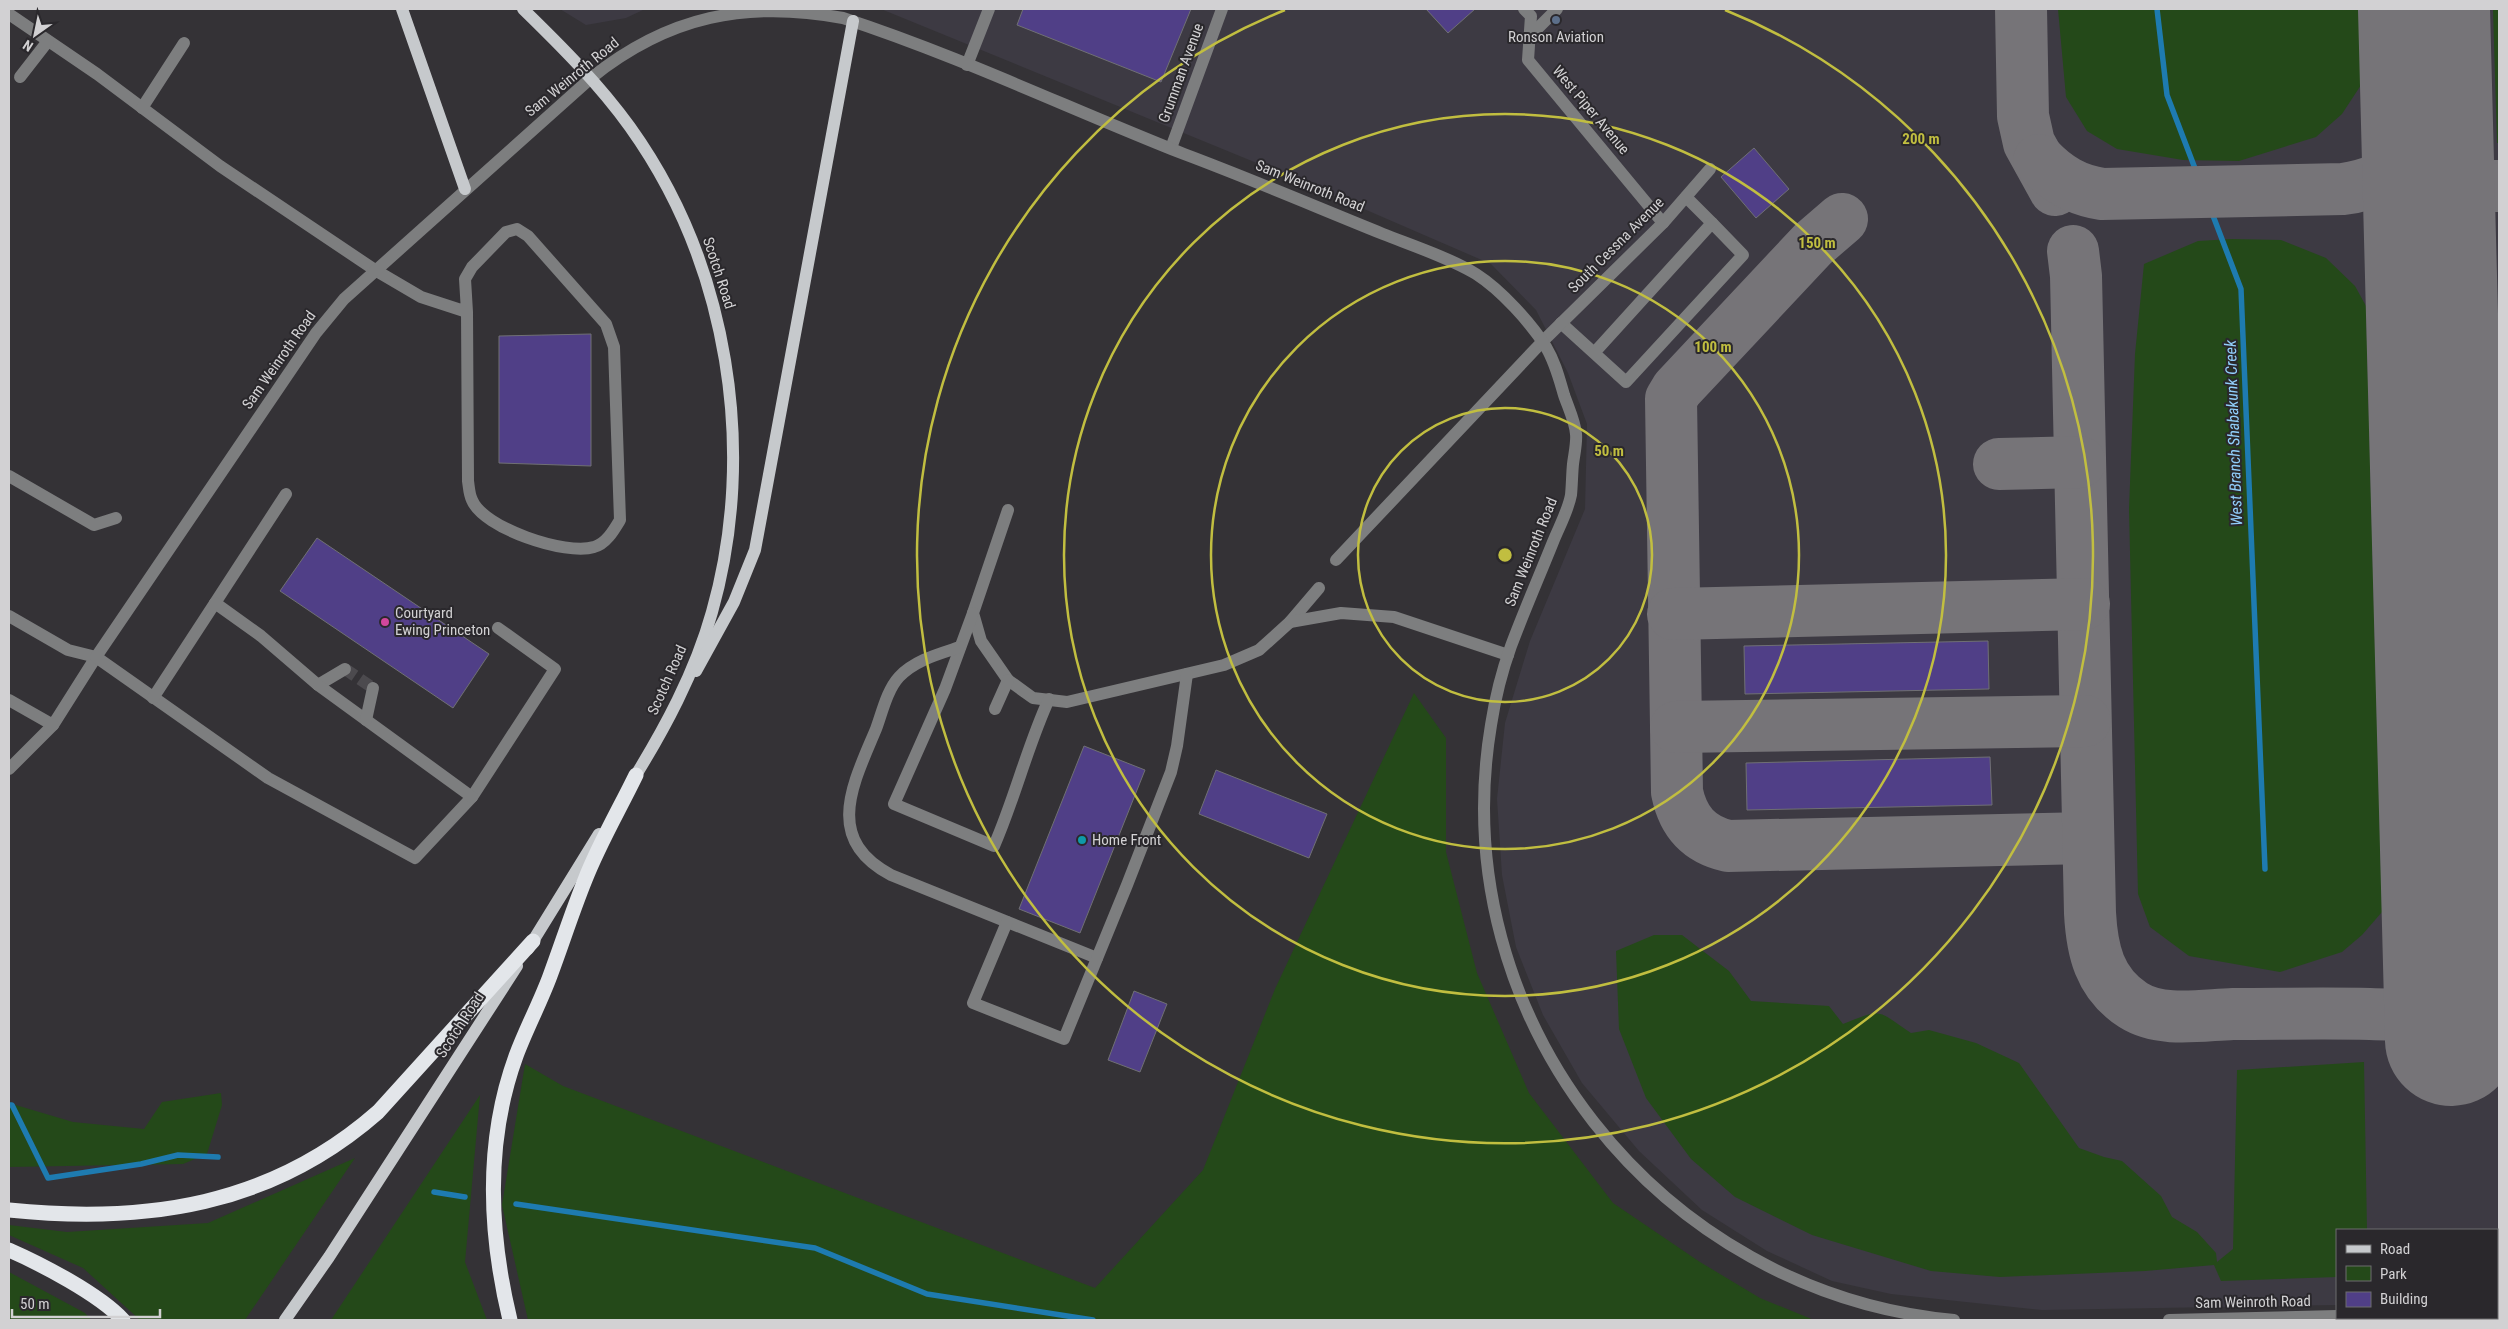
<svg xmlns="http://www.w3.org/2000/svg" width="2508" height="1329" viewBox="0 0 2508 1329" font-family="'Roboto Condensed',sans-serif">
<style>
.built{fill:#3d3a43}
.green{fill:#244919}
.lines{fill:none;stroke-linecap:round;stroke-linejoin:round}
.stream{stroke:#1e7bb0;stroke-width:5.5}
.taxiway{stroke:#767478;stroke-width:52}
.runway{stroke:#767478;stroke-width:132}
.building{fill:#503f87;stroke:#707074}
.minor-tunnel{stroke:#4c4a4e;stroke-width:12;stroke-dasharray:12 6;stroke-linecap:butt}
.minor{stroke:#7d7e7f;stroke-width:12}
.major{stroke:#c6c9cc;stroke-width:12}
.highway{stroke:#e3e6ea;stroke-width:15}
.ring{fill:none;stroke:#c1be40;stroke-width:2.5}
.service-dot{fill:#5c6f8a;stroke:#2a282c;stroke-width:2}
.hotel-dot{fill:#d1479c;stroke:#2a282c;stroke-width:2}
.culture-dot{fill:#0f9aa8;stroke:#2a282c;stroke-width:2}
.labels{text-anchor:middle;stroke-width:4;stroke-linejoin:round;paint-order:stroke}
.poi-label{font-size:15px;fill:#d2d1d3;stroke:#2a282c;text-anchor:start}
.street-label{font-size:15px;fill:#d2d1d3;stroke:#2a282c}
.water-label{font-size:16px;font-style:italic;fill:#91cefa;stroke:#2a282c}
.centre{fill:#c1be40;stroke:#2a282c;stroke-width:2.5}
.ring-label{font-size:15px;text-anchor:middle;font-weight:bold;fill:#c1be40;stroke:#2a282c;stroke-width:4;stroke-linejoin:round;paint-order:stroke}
</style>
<rect width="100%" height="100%" fill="#343236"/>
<g class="built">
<path d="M560,9H645L626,18L586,25Z"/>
<path d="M881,9H2499V1298H2497V1230H2337V1305L2042,1310L1891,1294L1832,1281L1767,1251L1702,1210L1639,1151L1582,1083L1543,1015L1516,947L1502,875L1497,799L1505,723L1530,641L1585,509L1587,424L1568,373L1536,310L1491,264L1274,170Z"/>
</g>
<g class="green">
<path d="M2058,9H2359L2361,85L2342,114L2316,137L2239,161L2183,160L2117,149L2087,131L2066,97Z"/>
<path d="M2493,9H2499V143H2497Z"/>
<path d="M2232,239L2281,240L2326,258L2355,286L2366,306L2382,912L2362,935L2342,952L2280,972L2189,956L2150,927L2138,894L2129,509L2135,354L2144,264L2198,241Z"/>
<path d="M1414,693L1446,738V852L1477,973L1529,1093L1613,1203L1700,1262L1760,1298L1814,1320H528L502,1205L525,1064L563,1086L1095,1288L1203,1170L1275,989Z"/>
<path d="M1654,935H1682L1729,971L1751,1001L1829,1006L1843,1024C1883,1008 1877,1010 1911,1033L1929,1030L1976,1043L2019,1063L2079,1148L2104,1157L2122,1161L2161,1196L2172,1217L2197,1232L2216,1253L2217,1262L2233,1249L2237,1070L2364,1062L2367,1230H2337V1277L2221,1281L2214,1265L2145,1271L2000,1277L1931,1271L1812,1235L1735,1197L1691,1159L1646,1098L1619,1029L1616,951Z"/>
<path d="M221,1093L222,1105L207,1154L183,1164L9,1167V1103L73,1122L144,1129L162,1102Z"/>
<path d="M480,1095L465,1262L487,1320H331Z"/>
<path d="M355,1158L245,1320H140L83,1268L9,1235V1225L67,1232L208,1223Z"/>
<path d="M9,1272L85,1313L91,1320H9Z"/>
</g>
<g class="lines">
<g class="stream">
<path d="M2157,9L2167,95L2241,289L2265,869"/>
<path d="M9,1105H12L48,1178L141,1164L178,1155L218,1157"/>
<path d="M434,1192L465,1197"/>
<path d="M516,1204L815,1248L927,1294L1093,1320"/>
</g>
<g class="taxiway">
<path d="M2021,9L2023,116L2029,143L2055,190"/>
<path d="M2428,95C2437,142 2438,188 2499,186"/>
<path d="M2039,160C2057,179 2076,190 2102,194L2343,189C2403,181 2428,144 2426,86"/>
<path d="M1842,219L1813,244L1677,389L1671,399L1677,792C1683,821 1698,839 1728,846L2088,838"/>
<path d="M2073,251L2076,276L2090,913C2092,950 2099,983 2133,1005C2161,1023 2202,1015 2233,1014C2279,1014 2325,1013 2370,1014C2413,1015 2456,1019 2499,1019"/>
<path d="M2431,269C2445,225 2433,202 2486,187"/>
<path d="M1999,464L2080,462"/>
<path d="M1673,614L2084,604"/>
<path d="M1676,727L2085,721"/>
</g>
<path class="runway" d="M2424,9L2451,1040"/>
</g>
<g class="building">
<path d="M1023,9H1191L1161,82L1017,25Z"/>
<path d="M1426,9H1475L1448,33Z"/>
<path d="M1754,148L1789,189L1756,218L1721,177Z"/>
<path d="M591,334V466L499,463V336Z"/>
<path d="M317,538L489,654L453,708L280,591Z"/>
<path d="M1988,641L1989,689L1745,694L1744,646Z"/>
<path d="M1084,746L1145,770L1080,933L1019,909Z"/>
<path d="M1990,757L1992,805L1747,810L1746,763Z"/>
<path d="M1216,770L1327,814L1309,858L1199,814Z"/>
<path d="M1134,991L1167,1004L1140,1072L1108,1060Z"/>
</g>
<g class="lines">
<path class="minor-tunnel" d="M345,669L373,688"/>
<g class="minor">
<path d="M1524,9L1531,16L1528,60L1663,223"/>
<path d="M9,14L97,74L220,166L375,270L421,297L467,312L468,481C469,487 469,494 472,500C483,528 566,556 594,547C606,544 614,530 620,520L614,347L606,324L528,236L517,229L506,232L472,267L465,279L467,312"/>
<path d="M1529,37L1557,9"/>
<path d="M967,65L989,9"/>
<path d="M20,77L48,41"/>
<path d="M142,108L184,43"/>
<path d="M1171,148L1222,9"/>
<path d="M1686,197L1712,223"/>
<path d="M1561,323L1626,382L1743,255L1712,223L1594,353"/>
<path d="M9,476L94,525L116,518"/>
<path d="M1008,510L973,613L981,641L1008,680L1033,698L1067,702L1224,665L1259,650L1290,622L1319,588"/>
<path d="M1336,560L1543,341L1663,223L1710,169"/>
<path d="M215,603L286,494"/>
<path d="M973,613L945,689L894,804L994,846C1015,798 1027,747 1049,699"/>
<path d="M9,616L68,650L96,657L53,725L9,769"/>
<path d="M1290,622L1341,613L1394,617L1508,655"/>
<path d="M498,628L555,669L472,797L415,858L268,778L96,657L316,333L344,299L591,78C668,16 747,0 843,18C959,56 1070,109 1184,154C1251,179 1316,207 1383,234C1411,245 1450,258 1476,274C1501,290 1531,323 1546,347C1555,362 1559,378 1564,395C1568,407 1575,421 1576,434C1577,443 1574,455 1573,464C1572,474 1572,485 1571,495C1568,511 1559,527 1553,542C1539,577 1524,611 1511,646C1502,671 1495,699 1491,725C1442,1018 1660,1293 1954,1320"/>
<path d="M960,647C939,654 915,660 899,677C887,690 882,713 876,729C853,784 823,839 891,875L1097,958"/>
<path d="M318,685L345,669"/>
<path d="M153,698L215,603L261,636L318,685L472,797"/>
<path d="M9,700L53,725"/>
<path d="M995,709L1008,680"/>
<path d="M366,720L373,688"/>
<path d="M1007,922L973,1003L1064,1039L1127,885L1171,772L1177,746L1187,674"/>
<path d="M2497,1312H2499"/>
<path d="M2169,1320L2337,1316"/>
</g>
<g class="major">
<path d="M402,9L465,189"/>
<path d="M523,9C561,46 599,84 630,127C728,264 758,450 712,612C695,673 664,730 631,783"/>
<path d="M696,671L734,602L755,550L853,21"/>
<path d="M528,949L599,834"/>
<path d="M285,1320L329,1257L517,966"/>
</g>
<g class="highway">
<path d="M9,1210C146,1224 271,1206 378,1112L533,941"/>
<path d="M9,1250C41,1264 99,1294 123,1320"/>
<path d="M510,1320C489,1233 485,1141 516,1056C526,1029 540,1003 550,976C562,944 572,912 585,880C599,844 619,810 636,775"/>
</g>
</g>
<g class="ring">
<circle cx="1505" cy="555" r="147"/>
<circle cx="1505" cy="555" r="294"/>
<circle cx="1505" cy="555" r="441"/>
<path d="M1725 10A588 588 0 1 1 1285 10"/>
</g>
<circle class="service-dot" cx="1556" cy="20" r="5"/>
<circle class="hotel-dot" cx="385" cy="622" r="5"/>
<circle class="culture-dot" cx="1082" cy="840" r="5"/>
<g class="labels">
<g class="poi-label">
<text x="1556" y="42" text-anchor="middle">Ronson Aviation</text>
<text x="395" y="618">Courtyard<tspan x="395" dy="17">Ewing Princeton</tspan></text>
<text x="1092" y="845">Home Front</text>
</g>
<g class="street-label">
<text transform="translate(1181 73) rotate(-70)" y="5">Grumman Avenue</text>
<text transform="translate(572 77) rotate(-39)" y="5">Sam Weinroth Road</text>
<text transform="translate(1591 110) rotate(50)" y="5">West Piper Avenue</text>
<text transform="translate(1310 186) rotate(22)" y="5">Sam Weinroth Road</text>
<text transform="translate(1616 245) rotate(-45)" y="5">South Cessna Avenue</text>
<text transform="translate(719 273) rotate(72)" y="5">Scotch Road</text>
<text transform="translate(279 360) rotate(-55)" y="5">Sam Weinroth Road</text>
<text transform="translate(1531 552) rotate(-68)" y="5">Sam Weinroth Road</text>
<text transform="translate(667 680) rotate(-66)" y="5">Scotch Road</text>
<text transform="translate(460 1025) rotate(-57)" y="5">Scotch Road</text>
<text transform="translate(2253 1302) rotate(-1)" y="5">Sam Weinroth Road</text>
</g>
<g class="water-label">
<text transform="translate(2233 433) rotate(-92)" y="6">West Branch Shabakunk Creek</text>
</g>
</g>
<circle cx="1505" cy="555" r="8" class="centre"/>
<g class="ring-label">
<text x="1921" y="144">200 m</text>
<text x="1817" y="248">150 m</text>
<text x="1713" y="352">100 m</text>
<text x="1609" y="456">50 m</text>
</g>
<rect width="2508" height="1329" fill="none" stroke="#d2d1d3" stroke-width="20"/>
<rect x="2336" y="1229" width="162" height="90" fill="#2a282c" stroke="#6d6c6f"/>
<rect x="2346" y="1245" width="25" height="8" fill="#c6c9cc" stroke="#6d6c6f"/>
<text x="2380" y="1254" font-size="15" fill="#d2d1d3">Road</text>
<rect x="2346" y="1266" width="25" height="15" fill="#244919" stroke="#6d6c6f"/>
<text x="2380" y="1279" font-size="15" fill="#d2d1d3">Park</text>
<rect x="2346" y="1292" width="25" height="15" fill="#503f87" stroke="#6d6c6f"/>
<text x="2380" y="1304" font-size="15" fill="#d2d1d3">Building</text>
<g transform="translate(35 35) rotate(213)" stroke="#2a282c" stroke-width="4" paint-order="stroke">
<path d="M0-4L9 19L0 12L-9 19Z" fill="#d2d1d3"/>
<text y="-8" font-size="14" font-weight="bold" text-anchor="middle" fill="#d2d1d3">N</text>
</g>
<path d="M12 1309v8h148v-8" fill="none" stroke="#d2d1d3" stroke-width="2.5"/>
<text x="20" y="1309" font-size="15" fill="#d2d1d3" stroke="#2a282c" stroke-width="4" paint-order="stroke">50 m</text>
</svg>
